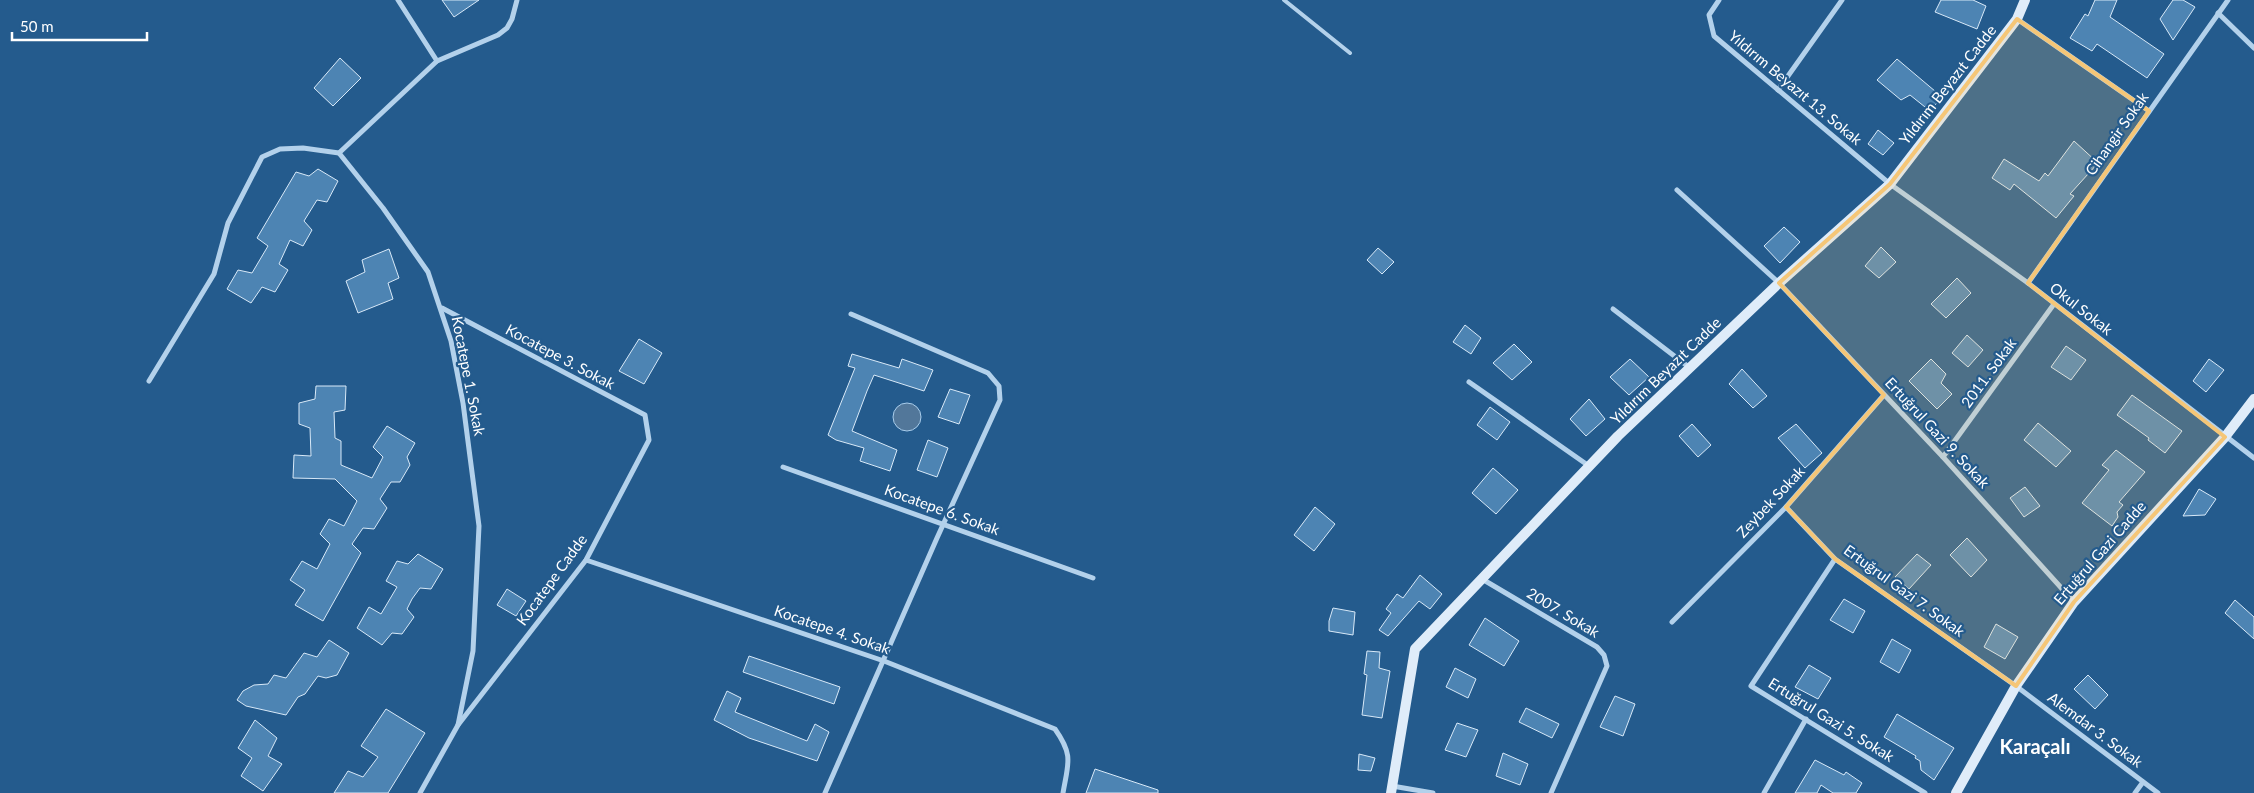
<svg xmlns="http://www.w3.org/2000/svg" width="2254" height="793" viewBox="0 0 2254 793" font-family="Lato,sans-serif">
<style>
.water{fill:#52779a;stroke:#a8cdec}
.building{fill:#4d84b3;stroke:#d8e9f8}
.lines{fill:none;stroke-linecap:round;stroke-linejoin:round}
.lane{stroke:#b3d1eb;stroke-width:4}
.street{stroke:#b3d1eb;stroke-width:5}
.secondary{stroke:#dfecf9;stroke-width:10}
.marked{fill:#f5c677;fill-opacity:0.2;stroke:#f5c677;stroke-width:4;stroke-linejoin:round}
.labels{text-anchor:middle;stroke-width:4.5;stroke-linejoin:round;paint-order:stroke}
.street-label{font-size:15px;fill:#fff;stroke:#245b8d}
.district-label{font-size:20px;font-weight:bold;fill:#fff;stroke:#245b8d}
</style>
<rect width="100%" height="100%" fill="#245b8d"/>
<circle class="water" cx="907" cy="417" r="14"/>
<g class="building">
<path d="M442,0H479L454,17Z"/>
<path d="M1941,0H1973L1986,6L1977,29L1935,12Z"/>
<path d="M2095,0H2117L2110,17L2164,54L2147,78L2097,44L2092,51L2070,38L2085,14L2088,16Z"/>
<path d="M2173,0H2183L2195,7L2173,40L2160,19Z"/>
<path d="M340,58L361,78L333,106L314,88Z"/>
<path d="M1897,59L1942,97L1930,111L1910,95L1901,100L1877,80Z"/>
<path d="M1878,130L1894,143L1883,155L1868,144Z"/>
<path d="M2074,141L2098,163L2070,194L2074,196L2056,218L2014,184L2010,190L1992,178L2004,159L2039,181L2045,173L2048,176Z"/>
<path d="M318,169L338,181L327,202L317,200L304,221L312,230L303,246L290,240L279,264L288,270L275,292L262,287L251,303L227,289L238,270L252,273L268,246L257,238L296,172L309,176Z"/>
<path d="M1784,227L1800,242L1780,263L1764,246Z"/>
<path d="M1881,247L1896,262L1879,278L1865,266Z"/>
<path d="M1378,248L1394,262L1382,274L1367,260Z"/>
<path d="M389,249L399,278L388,283L393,299L358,313L346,281L365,272L362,260Z"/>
<path d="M1957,278L1971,293L1946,318L1931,304Z"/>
<path d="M1465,325L1481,338L1471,354L1453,342Z"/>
<path d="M1967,335L1983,350L1968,367L1952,353Z"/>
<path d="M639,339L662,353L644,384L619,371Z"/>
<path d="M1514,344L1532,362L1512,380L1493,363Z"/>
<path d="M2066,346L2086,360L2071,380L2051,367Z"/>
<path d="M852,354L899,368L902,359L933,370L924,391L874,375L867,391L852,431L897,450L890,471L860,461L864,448L836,440L828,435L855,368L848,366Z"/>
<path d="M1630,359L1649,377L1629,395L1610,377Z"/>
<path d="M1931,359L1946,374L1941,383L1952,394L1937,409L1909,381Z"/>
<path d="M2209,359L2224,370L2206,392L2193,381Z"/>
<path d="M1742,369L1767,396L1753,408L1729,384Z"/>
<path d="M316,386H346L345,410L334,412L335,438L341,441V465L372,478L383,457L373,447L387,426L415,443L407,457L410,465L400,482H391L380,499L387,508L374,529L363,528L352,544L361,553L323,621L295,605L305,590L290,580L302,561L317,569L330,544L320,534L329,519L344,526L357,501L335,479L293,478L294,455L311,456L310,428L299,424V403L315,399Z"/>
<path d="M950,389L970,395L959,424L938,417Z"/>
<path d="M2132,395L2182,431L2165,453L2148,440L2149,438L2117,415Z"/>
<path d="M1589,399L1605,419L1586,436L1570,419Z"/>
<path d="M1490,407L1510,422L1497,440L1477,425Z"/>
<path d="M2038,423L2071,451L2056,467L2024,440Z"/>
<path d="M1692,424L1711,445L1698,457L1679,436Z"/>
<path d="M1796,424L1822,453L1805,468L1778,438Z"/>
<path d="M928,440L948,448L937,477L917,470Z"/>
<path d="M2116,450L2145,472L2119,502L2123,505L2117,512L2118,517L2112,526L2082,503L2109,470L2102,465Z"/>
<path d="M1493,468L1518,490L1496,514L1472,493Z"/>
<path d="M2025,487L2040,506L2024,517L2010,498Z"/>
<path d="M2199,489L2216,499L2205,515L2183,516Z"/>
<path d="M1315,507L1335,524L1314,551L1294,535Z"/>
<path d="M1967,538L1987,560L1971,577L1950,555Z"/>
<path d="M418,554L443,569L431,589L420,588L412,599L407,609L414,617L402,634L392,633L382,645L357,628L369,607L381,614L397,587L386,581L397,561L408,564Z"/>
<path d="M1917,554L1931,565L1909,589L1895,577Z"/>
<path d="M1420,575L1442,594L1430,609L1419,601L1388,636L1379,630L1391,613L1386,609L1397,594L1403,598Z"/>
<path d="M507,589L526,601L516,616L497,605Z"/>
<path d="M1844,599L1865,611L1853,633L1830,620Z"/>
<path d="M2235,600L2254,617V639L2225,613Z"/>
<path d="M1333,608L1355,612L1353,635L1329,631V621Z"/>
<path d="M1485,618L1519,641L1504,666L1469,645Z"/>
<path d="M1996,624L2018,637L2005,659L1984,647Z"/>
<path d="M1892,639L1911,650L1899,673L1880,662Z"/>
<path d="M329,640L349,653L337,675L326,678L318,676L305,694L298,697L286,715L246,706L237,700L243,691L254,685L268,684L274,675L286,678L304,653L317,657Z"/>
<path d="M1367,651L1380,652L1379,668L1390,671L1382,718L1362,715L1367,675L1364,674Z"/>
<path d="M749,656L840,687L834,704L743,672Z"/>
<path d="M1809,665L1831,678L1818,699L1795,687Z"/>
<path d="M1455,668L1476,679L1468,698L1446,687Z"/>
<path d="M2088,675L2108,695L2095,709L2074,689Z"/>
<path d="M727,691L741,698L735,712L807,741L815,724L829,732L817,761L749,738L714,720Z"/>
<path d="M1615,696L1635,704L1623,736L1600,727Z"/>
<path d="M1526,708L1559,724L1552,738L1519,722Z"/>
<path d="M386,709L425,733L388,793H334L348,771L363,777L378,757L361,746Z"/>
<path d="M1897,714L1954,748L1934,780L1921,770L1920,761L1915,758L1916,756L1884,737Z"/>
<path d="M255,720L277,738L268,756L282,764L263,791L241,776L252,758L238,748Z"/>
<path d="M1457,723L1478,730L1466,757L1445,750Z"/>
<path d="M1503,753L1528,764L1520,785L1496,776Z"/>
<path d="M1359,754L1375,758L1371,771L1358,770Z"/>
<path d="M1815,760L1844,775L1846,772L1862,783L1856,793H1833L1821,785L1817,793H1795Z"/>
<path d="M1095,769L1158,790V793H1086Z"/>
</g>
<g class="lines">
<path class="lane" d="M1284,0L1350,53"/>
<g class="street">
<path d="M398,0L437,61"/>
<path d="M1719,0L1709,15L1714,36L1890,184L2028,283L2254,458"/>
<path d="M2218,13L2254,48"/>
<path d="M2017,19L2149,111"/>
<path d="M1778,90L1842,0"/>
<path d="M1677,190L1779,283L1943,457L2074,602"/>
<path d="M2028,283L2228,0"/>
<path d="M1613,309L1690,368"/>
<path d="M149,381L214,274L228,223L262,157L280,149L303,148L339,153"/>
<path d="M1469,382L1589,466"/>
<path d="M1943,457L2054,304"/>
<path d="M783,467L1093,578"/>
<path d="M1786,507L1835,559L2016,686L2158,793"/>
<path d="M1835,559L1751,686L1925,793"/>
<path d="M586,560L884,661L1055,729C1074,756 1068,763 1063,793"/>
<path d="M1482,579L1597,647L1604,655L1607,666L1551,793"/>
<path d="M1672,622L1786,507L1884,395"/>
<path d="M458,725L473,651L479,526L463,403L451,341L428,272L383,208L339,153L437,61L498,35L507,28L512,19L517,0"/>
<path d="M1392,786L1433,793"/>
<path d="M420,793L458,725L586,560L649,440L645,415L442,308"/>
<path d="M825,793L937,538L1000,400L999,386L988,373L851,314"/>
<path d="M1764,793L1806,719"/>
<path d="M2135,793L2143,782"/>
</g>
<g class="secondary">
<path d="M1391,793L1415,649L1618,436L1779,283L1890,184L2017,19L2025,0"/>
<path d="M1956,793L2016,686L2074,602L2225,437L2254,399"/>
</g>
</g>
<path class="marked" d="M2017,19L2149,111L2028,283L2225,437L2074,602L2016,686L1835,559L1786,507L1884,395L1779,283L1890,184Z"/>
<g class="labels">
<g class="street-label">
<text transform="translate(1948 85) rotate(-52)" y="5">Yıldırım Beyazıt Cadde</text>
<text transform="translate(1795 88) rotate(40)" y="5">Yıldırım Beyazıt 13. Sokak</text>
<text transform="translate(2117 134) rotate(-55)" y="5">Cihangir Sokak</text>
<text transform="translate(2081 309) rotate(38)" y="5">Okul Sokak</text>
<text transform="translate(560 357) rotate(28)" y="5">Kocatepe 3. Sokak</text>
<text transform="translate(1666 371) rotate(-44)" y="5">Yıldırım Beyazıt Cadde</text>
<text transform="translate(1989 373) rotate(-54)" y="5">2011. Sokak</text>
<text transform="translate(468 376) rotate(79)" y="5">Kocatepe 1. Sokak</text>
<text transform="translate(1937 433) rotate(47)" y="5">Ertuğrul Gazi 9. Sokak</text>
<text transform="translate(1771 502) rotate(-47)" y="5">Zeybek Sokak</text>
<text transform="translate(942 510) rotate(20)" y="5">Kocatepe 6. Sokak</text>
<text transform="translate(2100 553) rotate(-49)" y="5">Ertuğrul Gazi Cadde</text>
<text transform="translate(552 580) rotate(-54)" y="5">Kocatepe Cadde</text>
<text transform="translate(1904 591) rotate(36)" y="5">Ertuğrul Gazi 7. Sokak</text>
<text transform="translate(1563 613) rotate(31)" y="5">2007. Sokak</text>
<text transform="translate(832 630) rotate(19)" y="5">Kocatepe 4. Sokak</text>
<text transform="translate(1831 720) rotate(32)" y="5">Ertuğrul Gazi 5. Sokak</text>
<text transform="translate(2095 730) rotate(37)" y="5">Alemdar 3. Sokak</text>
</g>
<g class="district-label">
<text x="2035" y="754">Karaçalı</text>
</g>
</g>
<path d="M12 32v8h135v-8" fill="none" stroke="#ffffff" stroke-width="2.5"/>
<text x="20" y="32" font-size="15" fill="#ffffff" stroke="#245b8d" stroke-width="4" paint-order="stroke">50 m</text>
</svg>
